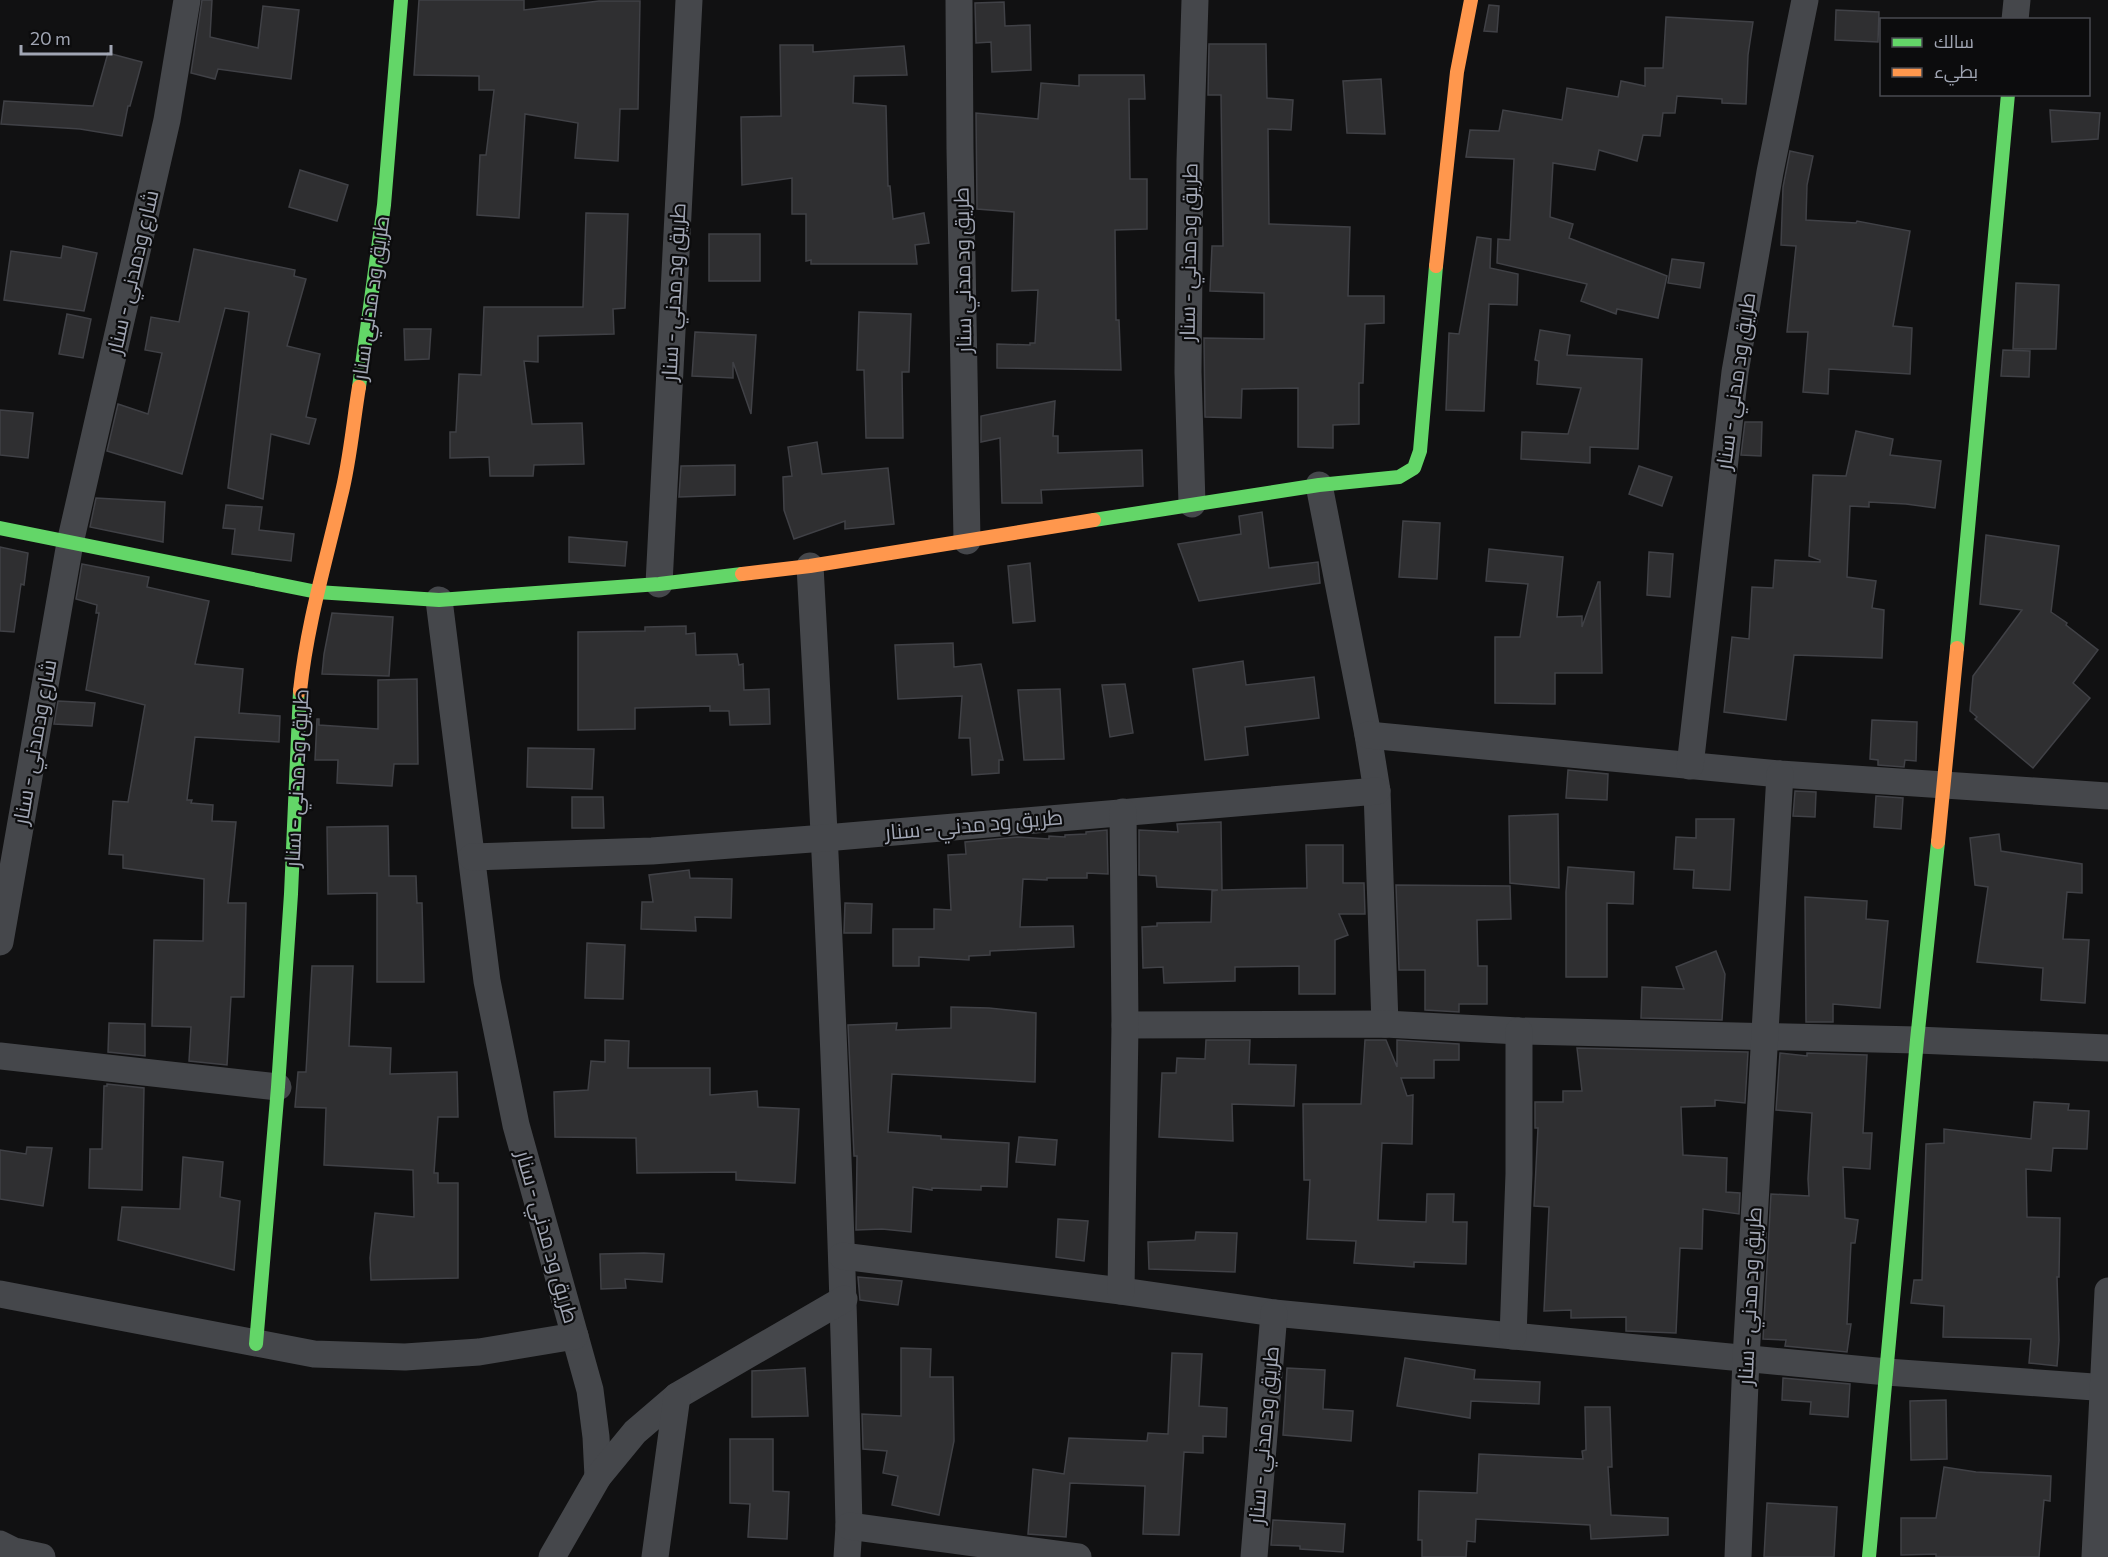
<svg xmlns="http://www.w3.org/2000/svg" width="2108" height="1557" viewBox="0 0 2108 1557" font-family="Commissioner,Cairo,sans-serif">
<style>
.building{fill:#2f2f31;stroke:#404146;stroke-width:1.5}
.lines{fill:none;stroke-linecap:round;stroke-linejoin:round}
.street{stroke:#45474b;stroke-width:27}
.fast{stroke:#63d668;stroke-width:14}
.slow{stroke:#ff974d;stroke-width:14}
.labels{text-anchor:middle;stroke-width:4.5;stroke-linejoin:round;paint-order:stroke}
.street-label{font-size:21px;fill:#a1a6b4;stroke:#0c0c0d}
</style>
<rect width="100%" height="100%" fill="#111112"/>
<g class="building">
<path d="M202,0H212L210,37L258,48L263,6L299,10L291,79L218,69L215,79L191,73Z"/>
<path d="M419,0H524V10L599,1H640L638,109H620L618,161L575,158L578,123L525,114L519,218L477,215L480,155H486L494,90H479V76L414,75Z"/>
<path d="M1004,2L1005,26L1030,25L1031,70L992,72L991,42L976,43L975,3Z"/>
<path d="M1489,5L1499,6L1497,32L1484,31Z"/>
<path d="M1836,10L1879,12L1878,42L1835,40Z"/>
<path d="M1666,17L1753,22L1748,55L1746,104L1722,103V99L1677,96L1675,113H1663L1660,136L1643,135L1637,161L1599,150L1595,170L1553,163L1550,217L1573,224L1569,238L1667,276L1658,318L1617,309L1616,314L1581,301L1587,284L1497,263L1498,239L1510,240L1514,159L1466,157L1470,130L1499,131L1503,110L1562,120L1567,88L1618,97L1621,81L1645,86V68H1663Z"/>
<path d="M1209,44H1266L1267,98L1293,100L1291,130L1268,129L1269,224L1350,227L1348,296H1384V323L1365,324L1363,383H1359V424L1333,425V448L1298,447V388L1242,389L1241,418L1205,417L1204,338L1264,339V293L1210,291L1212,246H1223L1221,95H1208Z"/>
<path d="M780,45H813V52L904,46L907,75L854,76L853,103L886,106L888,186H890L893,219L924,213L929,243L915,245L917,264H811V260L806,261V214H792V178L742,185L741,117L781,116Z"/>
<path d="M108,53L142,62L130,106H128L122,136L80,129L1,124L4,101L93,106Z"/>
<path d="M1079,75H1144L1145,99H1129L1130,179H1147V229L1115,230L1116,320H1119L1121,370L997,368V344L1030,345V343H1035L1038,290L1012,291L1014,212L977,209L976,113L1038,119L1041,83L1079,86Z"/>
<path d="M1381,79L1385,134L1347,133L1343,81Z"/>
<path d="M2050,110L2100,113L2098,139L2052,142Z"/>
<path d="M1790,151L1813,156L1807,185L1806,220L1856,223L1857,221L1910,231L1893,326L1912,328L1910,374L1829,369L1828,394L1803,392L1808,332H1787L1796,246L1781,245L1783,187Z"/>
<path d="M300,170L348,185L337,221L289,207Z"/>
<path d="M586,213L628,214L625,308L613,309L614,334L538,336V362L524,361L532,424L582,423L584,464L534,465L533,476H490L489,457L450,458V432H456L459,374L481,375L484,307H583Z"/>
<rect x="709" y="234" width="51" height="47"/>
<path d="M1477,237L1491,239L1490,268L1518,274L1517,305L1489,304L1484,411L1446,410L1449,333L1459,334Z"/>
<path d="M63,246L97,253L84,311L4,300L11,251L61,258Z"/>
<path d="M194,249L295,270L294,276L306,279L287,346L320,354L306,417L316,419L309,444L271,434L263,499L228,488L249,312L225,308L182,474L107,451L118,404L148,414L162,353L145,350L151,317L179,322Z"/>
<path d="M1672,259L1704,263L1700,288L1668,283Z"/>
<path d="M2016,283L2059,285L2056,349H2013Z"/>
<path d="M859,312L911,314L909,372H902L903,438H866L864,370H857Z"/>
<path d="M67,314L91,319L83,358L59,354Z"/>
<path d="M404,329H431L429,359L405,360Z"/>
<path d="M1540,330L1570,335L1567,355L1642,359L1638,449L1590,447V463L1521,459L1522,432L1568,434L1581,388L1537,384L1539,361L1535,360Z"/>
<path d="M695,332L756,335L751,414L733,362V378L692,376Z"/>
<path d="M2003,350L2030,351L2029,377L2001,376Z"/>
<path d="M1055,401L1053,436H1058V453L1142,450L1143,486L1041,490L1042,503H1002L1000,438L981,442V416Z"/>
<path d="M0,410L33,413L28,458L0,455Z"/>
<path d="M1745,422H1762L1761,456L1741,455Z"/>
<path d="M1856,431L1893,439L1890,455L1941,461L1935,508L1906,504L1869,502V507L1850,506L1847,577L1876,581L1872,608L1884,610L1882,658L1794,655L1786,720L1724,712L1732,637L1749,639L1752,587L1773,588L1775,560L1820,562V560L1809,556L1813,475L1846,476Z"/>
<path d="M817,442L822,474L888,468L894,524L845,529V521L794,539L784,510L783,477L792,476L788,447Z"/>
<path d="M735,465V495L679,497L681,466Z"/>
<path d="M1639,466L1672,477L1662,506L1629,494Z"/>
<path d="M96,498L165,502L163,542L90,527Z"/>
<path d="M226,505L262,507L259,530L294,534L291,561L232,554L235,529L223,528Z"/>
<path d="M1262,512L1269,568L1318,562L1320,583L1199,601L1178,544L1241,534L1239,516Z"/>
<path d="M1403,521L1440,523L1437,579L1399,577Z"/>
<path d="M1986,535L2059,546L2051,612L2067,623L2066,625L2098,650L2073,683L2090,698L2033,768L1975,719L1977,717L1970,711L1973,676L2022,610L1980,604Z"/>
<path d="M569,537L627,542L625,566L569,562Z"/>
<path d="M0,547L28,553L24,585L21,584L14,632L0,631Z"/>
<path d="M1489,549L1563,557L1557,617L1582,616V627L1598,582H1600L1602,673H1555V704L1495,703V637H1520L1528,584L1486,581Z"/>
<path d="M1649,552L1673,554L1670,597L1647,595Z"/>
<path d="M1030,563L1035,621L1013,623L1008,566Z"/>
<path d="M82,564L149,577L147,587L209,601L195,664L243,669L239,713L280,716L279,742L195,737L187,800H192L191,803L213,805L212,821L236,822L228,903H246L244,997H231L227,1065L189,1061L191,1027L152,1026L154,940L203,941L204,879L123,868V855L109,854L113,801L128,802L145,705L86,690L99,613H96L97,605L76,599Z"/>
<path d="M332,613L393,617L389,676L322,674L324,654Z"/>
<path d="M686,626V634L695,633L696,655L737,654L739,665L743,664L744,690L769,689L770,724L730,725L729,711H710V706L635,708V729L578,730V632L645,631V627Z"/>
<path d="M953,643L954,667L981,664L1003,760H999V773L972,775L970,738H959L962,696L898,699L895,645Z"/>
<path d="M1243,661L1246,685L1314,677L1319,718L1245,727L1248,755L1205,760L1193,669Z"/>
<path d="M417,679L418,764H394L392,786L337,783L338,760H315L317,719H319V725L378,729V680Z"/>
<path d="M1125,684L1133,733L1110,737L1102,685Z"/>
<path d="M1060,689L1064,759L1024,760L1018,690Z"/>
<path d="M58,701L95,703L92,726L54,724Z"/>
<path d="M1872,720L1917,722L1916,761L1905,760L1904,767L1878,765V760L1870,759Z"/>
<path d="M528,748L594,749L592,789L527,787Z"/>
<path d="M1568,770L1608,774L1607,800L1566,798Z"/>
<path d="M1795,791L1816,792L1815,817L1793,816Z"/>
<path d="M1876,796L1903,798L1901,829L1874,827Z"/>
<path d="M572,797H603L604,828H572Z"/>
<path d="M1558,814L1559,888L1510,883L1509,816Z"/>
<path d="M1696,819H1734L1730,890L1693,888L1694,870L1674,869L1676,837L1696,838Z"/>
<path d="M1221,822L1222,890L1307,888L1306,845H1343V883H1364L1365,914H1339L1348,935L1335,940V994H1299V966L1235,967V981L1164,983L1163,967L1143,968L1142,927L1157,926V923L1211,922L1212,891L1218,890L1157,887L1156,876L1139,875V830L1178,832L1177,824Z"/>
<path d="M388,826L389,876H416L417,903H422L424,982H377V893L328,894L327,827Z"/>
<path d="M1107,830L1108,874L1087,873V878H1047V880L1023,879L1020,927L1073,926L1074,947L990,951V955L969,956V960L919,957V966H893V929H934V909L951,910L948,855L966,854L965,842L1018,837L1049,839V836L1065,837V835L1086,834V832Z"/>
<path d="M1999,834L2001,851L2082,864V893L2067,892L2063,939L2089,940L2085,1003L2041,1000L2043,968L1977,962L1988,887L1975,885L1970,838Z"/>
<path d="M1568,867L1634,872L1633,904L1607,903V977H1566V892Z"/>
<path d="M689,870L690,878L732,879L731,918L695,917L696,931L641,929L642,902H653L649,875Z"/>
<path d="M1396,885L1510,886L1511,919L1477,920L1478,966H1487V1004H1459V1012L1425,1010V970H1399Z"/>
<path d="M1805,897L1867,901L1866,919L1888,921L1880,1008L1833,1004V1022H1806Z"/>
<path d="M845,903L872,904L871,933H844Z"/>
<path d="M587,943L625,945L623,999L585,998Z"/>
<path d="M1716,951L1725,974L1722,1020L1641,1018L1642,987L1684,989L1676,967Z"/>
<path d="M312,966H353L349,1046L391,1048L390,1074L457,1072L458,1117H438L434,1173H438V1183H458V1278L371,1280L370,1258L375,1213L414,1217L413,1170L324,1165L326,1108L295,1107L298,1072H306Z"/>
<path d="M951,1007L989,1008L1036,1013L1035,1082L892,1074L888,1132L941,1136V1139L1009,1143L1007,1187L981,1186V1190L932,1188V1190L913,1187L911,1232L882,1229L856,1230L857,1156H854L848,1025L897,1023L896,1030L951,1028Z"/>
<path d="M109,1023L145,1024V1056L108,1052Z"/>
<path d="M605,1040L629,1041L628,1068H710V1095L757,1091L758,1107L799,1109L795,1183L736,1180V1172L637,1173L636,1138L555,1137L554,1092L588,1090L591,1061L605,1062Z"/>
<path d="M1206,1040H1250L1249,1064L1296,1065L1294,1106L1232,1104L1233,1141L1159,1137L1162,1073H1176L1177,1058L1205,1059Z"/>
<path d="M1365,1040H1386L1397,1067V1040L1459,1044V1060H1434V1078H1401L1407,1096L1413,1095L1412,1144L1382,1143L1378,1220L1426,1222L1427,1194H1454L1453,1222H1467L1466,1264L1414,1262V1267L1354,1263L1356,1241L1307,1239L1310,1180H1304L1303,1104H1361Z"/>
<path d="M1577,1048L1748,1052L1745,1103L1715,1100V1106L1681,1107L1683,1155L1727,1158L1726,1192L1740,1193L1739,1214L1703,1209L1702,1249L1680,1248L1676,1333L1626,1331V1317L1571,1318V1310L1544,1311L1549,1207L1534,1206L1538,1128H1535V1102H1563V1091H1582Z"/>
<path d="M1780,1053L1807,1056V1053L1867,1055L1863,1133H1872L1870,1169L1843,1167L1845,1218L1858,1220L1855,1243H1851L1847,1324H1851L1847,1352L1785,1346L1786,1340L1763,1339L1771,1194L1809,1196L1808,1179L1812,1113L1776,1110Z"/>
<path d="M107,1084L144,1088L142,1190L89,1188L90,1149H102L104,1086H107Z"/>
<path d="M2034,1102L2069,1104L2068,1110L2089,1111L2087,1149L2053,1148L2051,1171L2026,1169L2027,1217L2060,1218L2059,1277H2057L2059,1340L2057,1366L2029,1363L2031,1339L1943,1337L1944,1306L1911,1303L1914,1280H1922L1926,1144L1944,1143V1129L2031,1139Z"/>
<path d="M1019,1137L1057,1140L1055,1165L1016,1162Z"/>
<path d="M27,1147L52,1148L43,1206L0,1199V1150L26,1154Z"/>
<path d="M183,1157L223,1162L220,1197L240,1201L234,1270L118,1240L122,1207L180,1209Z"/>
<path d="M1058,1219L1088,1221L1084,1261L1056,1257Z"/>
<path d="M1196,1232L1237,1233L1235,1272L1149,1269L1148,1242L1195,1240Z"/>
<path d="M644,1253L664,1254L662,1282L625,1279L626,1288L601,1289L600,1254Z"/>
<path d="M858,1277L902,1281L898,1305L860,1300Z"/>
<path d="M901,1348L931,1349L930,1377H953L954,1441L939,1515L892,1505L898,1476L883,1473L887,1451L863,1449L862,1414L901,1416Z"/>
<path d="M1172,1353L1202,1354L1199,1406L1227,1408L1226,1437L1203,1436V1453L1184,1452L1179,1535L1143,1534L1145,1486L1070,1483L1066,1537L1028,1534L1033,1469L1064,1474L1069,1438L1147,1441L1148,1433L1168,1434Z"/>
<path d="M1405,1358L1475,1370L1474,1379L1540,1382L1539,1404L1471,1401L1470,1418L1397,1406Z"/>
<path d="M805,1368L808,1416L752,1417V1371Z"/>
<path d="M1287,1368L1325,1370L1323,1409L1353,1411L1351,1441L1283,1435Z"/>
<path d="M1783,1378L1850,1384L1848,1417L1810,1414L1811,1402L1782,1400Z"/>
<path d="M1946,1400L1947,1459L1911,1460L1910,1401Z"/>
<path d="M1585,1407H1610L1612,1467H1608L1611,1515L1668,1518V1535L1591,1539L1590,1525L1476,1519L1475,1542L1467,1541L1466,1557H1422V1540H1418L1419,1491L1477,1493L1479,1454L1583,1459L1582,1451L1586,1450Z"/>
<path d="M730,1439H773V1491L789,1492L787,1539L748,1537L750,1504L730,1503Z"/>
<path d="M1944,1467L1976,1472L2051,1476L2050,1501L2044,1500L2039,1557H1936V1554L1901,1555V1518H1936Z"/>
<path d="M1767,1503L1837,1507L1834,1557H1764Z"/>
<path d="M1273,1520L1345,1524L1343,1552L1300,1549V1546L1271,1545Z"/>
</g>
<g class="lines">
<g class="street">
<path d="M959,0L960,149L967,541"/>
<path d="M2015,20L2017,0"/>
<path d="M1319,485L1368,735L1377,791L1385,1024"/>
<path d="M1192,504L1188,372L1190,161L1195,0"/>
<path d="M810,566C828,886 842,1206 849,1526L847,1557"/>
<path d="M659,584L689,0"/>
<path d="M439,600L487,981L516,1125L590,1390L596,1437L598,1477"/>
<path d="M1368,735L1780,774L2108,796"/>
<path d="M1690,766L1735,372L1770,172L1805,0"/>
<path d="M472,857L652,851L825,838L1377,791"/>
<path d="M0,942L70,543L167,120L187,0"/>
<path d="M1125,1025L1385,1024L1519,1031L1917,1040L2108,1048"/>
<path d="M0,1056L278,1087"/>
<path d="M842,1256L1121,1291L1274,1313L1887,1372L2108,1388"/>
<path d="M1121,1291L1125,1025L1123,812"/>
<path d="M0,1294L314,1354L405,1357L479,1352L575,1336"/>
<path d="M1513,1336L1519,1174V1031"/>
<path d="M849,1526L1078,1557"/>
<path d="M0,1544L14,1551L42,1557"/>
<path d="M552,1557L598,1477L635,1432L677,1396L844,1299"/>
<path d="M655,1557L677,1396"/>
<path d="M1254,1557L1274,1313"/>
<path d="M1738,1557L1746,1358L1780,774"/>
<path d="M2095,1557L2108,1291"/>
</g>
<g class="fast">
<path d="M359,387L384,205L401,0"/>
<path d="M1094,520L1319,485L1399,477L1414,468L1420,451L1436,266"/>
<path d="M0,528L317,592L439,600L659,584L742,574"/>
<path d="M1957,648L2008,94"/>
<path d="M256,1344L278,1087L291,894L300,691"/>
<path d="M1869,1557L1917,1040L1938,842"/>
</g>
<g class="slow">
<path d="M1436,266L1457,72L1471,0"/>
<path d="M742,574L810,566L1094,520"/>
<path d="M300,691C307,624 326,561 341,496C350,461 353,423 359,387"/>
<path d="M1938,842L1957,648"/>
</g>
</g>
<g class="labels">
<g class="street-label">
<text transform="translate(1189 252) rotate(-89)" y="7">طريق ود مدني - سنار</text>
<text transform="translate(963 270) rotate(-91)" y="7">طريق ود مدني سنار</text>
<text transform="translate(133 272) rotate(-77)" y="7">شارع ودمدني - سنار</text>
<text transform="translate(674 292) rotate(-87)" y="7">طريق ود مدني - سنار</text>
<text transform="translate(371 298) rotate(-82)" y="7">طريق ود مدني سنار</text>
<text transform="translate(1736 381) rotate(-82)" y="7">طريق ود مدني - سنار</text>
<text transform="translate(35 742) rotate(-80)" y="7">شارع ودمدني - سنار</text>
<text transform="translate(297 778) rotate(-87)" y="7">طريق ود مدني - سنار</text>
<text transform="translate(974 825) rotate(-5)" y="7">طريق ود مدني - سنار</text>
<text transform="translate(547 1237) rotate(74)" y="7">طريق ود مدني - سنار</text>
<text transform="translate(1750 1296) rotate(-87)" y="7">طريق ود مدني - سنار</text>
<text transform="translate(1264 1435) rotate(-85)" y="7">طريق ود مدني - سنار</text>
</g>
</g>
<rect x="1880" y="18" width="210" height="78" fill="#0c0c0d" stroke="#484a50" stroke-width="1.5"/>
<rect x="1892" y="38" width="30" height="9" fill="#63d668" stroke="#484a50" stroke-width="1.5"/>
<text x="1934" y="48" font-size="18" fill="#a1a6b4">سالك</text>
<rect x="1892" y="68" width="30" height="9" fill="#ff974d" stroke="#484a50" stroke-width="1.5"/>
<text x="1934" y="78" font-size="18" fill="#a1a6b4">بطيء</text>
<path d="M21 45v9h90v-9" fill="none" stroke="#a1a6b4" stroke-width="3"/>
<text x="30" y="45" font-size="18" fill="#a1a6b4" stroke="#0c0c0d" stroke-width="4.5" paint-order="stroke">20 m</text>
</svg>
